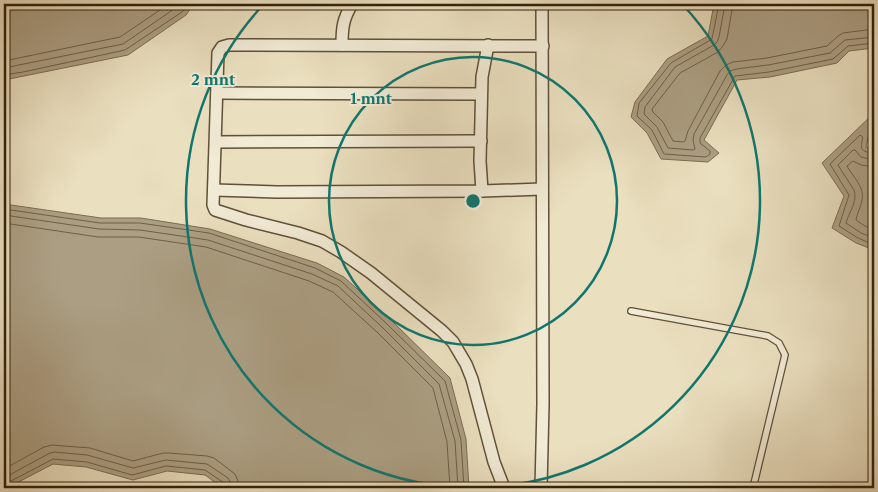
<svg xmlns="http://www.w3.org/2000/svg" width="878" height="492" viewBox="0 0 878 492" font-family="'Libre Caslon Text',serif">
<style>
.water{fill:#ab9e82;stroke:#7b6c52}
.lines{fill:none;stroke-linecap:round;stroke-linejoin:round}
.shore{stroke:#6e5f46;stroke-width:1}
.lane-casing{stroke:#605038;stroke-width:8}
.street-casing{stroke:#605038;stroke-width:14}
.lane{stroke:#f1ead5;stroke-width:5.5}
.street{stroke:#f1ead5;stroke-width:11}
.ring{fill:none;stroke:#0f766e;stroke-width:2.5}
.centre{fill:#0f766e;stroke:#f1ead5;stroke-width:2.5}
.ring-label{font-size:15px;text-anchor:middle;font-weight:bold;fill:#0f766e;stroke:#f1ead5;stroke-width:4;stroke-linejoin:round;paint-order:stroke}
</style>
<rect width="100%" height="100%" fill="#eadfbf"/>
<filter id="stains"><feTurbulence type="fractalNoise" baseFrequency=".004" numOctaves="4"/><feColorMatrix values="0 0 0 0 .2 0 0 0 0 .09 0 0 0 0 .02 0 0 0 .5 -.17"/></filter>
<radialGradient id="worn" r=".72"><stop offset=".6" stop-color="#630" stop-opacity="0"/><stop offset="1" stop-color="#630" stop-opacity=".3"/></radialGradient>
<g class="water">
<path d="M4,4H194L186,15L128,55L24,76L4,80Z"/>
<path d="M714,4H874V48L849,51L837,63L770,77L737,80L704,140L719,153L708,162L661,159L647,133L631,117L635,102L667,59L708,36Z"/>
<path d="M874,113L866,147L874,149V250L856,243L832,228L844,196L822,163Z"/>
<path d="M4,204L101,218H141L210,229L317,263L344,277L391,320L450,378L466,439L469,488H223L205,475L167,471L133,480L86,467L53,464L7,488H4Z"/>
</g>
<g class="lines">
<g class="shore">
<path d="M719,4L712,39L671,63L639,103L637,116L652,130L664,154L706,157L710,154V151L700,143V138L735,76L769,72L833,59L848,46L874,43"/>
<path d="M725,4L719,37L717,42L714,45L675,67L645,107L644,114L657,127L668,148L693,150L695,149L693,140L694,134L727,75L730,71L736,69L768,65L830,53L845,40L874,37"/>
<path d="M733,4L727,39L723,46L718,52L680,73L652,109L653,112L663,122L673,141L683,142L685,141L688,131L720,71L726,65L733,62L767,58L827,46L838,36L843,33L874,29"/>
<path d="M4,61L120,37L169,4"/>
<path d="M4,68L123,44L177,7L180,4"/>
<path d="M4,75L23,72L125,50L182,12L188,4"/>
<path d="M874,153C860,152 860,149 863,137L860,135L830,164L849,195L839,226L858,238L874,245"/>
<path d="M874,160L861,157L855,150H853L838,165L854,190C858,201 849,212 846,223L861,233L874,238"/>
<path d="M874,167L861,165L853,161L847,166C853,177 865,187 862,200C861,207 857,213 856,220L865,226L874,230"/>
<path d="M4,209L100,223H140L209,233L315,268L341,281L387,324L445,381L461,440L464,488"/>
<path d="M4,215L99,229L140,230L208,240L312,274L338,286L383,328L439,384L455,441L458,488"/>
<path d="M4,223L98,237H139L206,247L309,281L333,292L378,333L433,388L447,442L450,488"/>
<path d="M4,469L44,447L52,445L90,448L133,461L163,453H169L207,456L214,458L235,474L238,481L239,488"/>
<path d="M4,478L48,454L54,452L87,455L133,468L166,460L207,464L228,478L231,483L232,488"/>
<path d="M6,488V484L9,482L53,459L87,462L132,475L166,466L205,470L224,483L226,488"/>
</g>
<g class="lane-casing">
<path id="lane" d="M631,311L768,336L779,343L785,355L753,488"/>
</g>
<g class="street-casing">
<g id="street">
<path d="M342,45C342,28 343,19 352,4"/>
<path d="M217,93L481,94"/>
<path d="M216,142L481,141"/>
<path d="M214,190L277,192L482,191L480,161L482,77L488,45"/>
<path d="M482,191L542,189"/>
<path d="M504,488L494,462L472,379L466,364L453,342L442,331L371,273L341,252L322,241L298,233L246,220L215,210L213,205L218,53L222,47L229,45L543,46"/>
<path d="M541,488L543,404L542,4"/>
</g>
</g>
<use href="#lane" class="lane"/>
<use href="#street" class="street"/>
</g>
<g class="ring">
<circle cx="473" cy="201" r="144"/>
<path d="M683 5A287 287 0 1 1 263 5"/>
</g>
<circle cx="473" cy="201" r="8" class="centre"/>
<g class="ring-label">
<text x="213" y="85">2 mnt</text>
<text x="371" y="104">1 mnt</text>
</g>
<rect width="878" height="492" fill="none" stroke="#eadfbf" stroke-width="20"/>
<rect x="5" y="5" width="868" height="482" fill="none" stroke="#32200b" stroke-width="2.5"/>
<rect x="10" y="10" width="858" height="472" fill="none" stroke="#32200b"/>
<rect width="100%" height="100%" filter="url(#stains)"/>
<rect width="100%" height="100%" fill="url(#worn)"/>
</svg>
